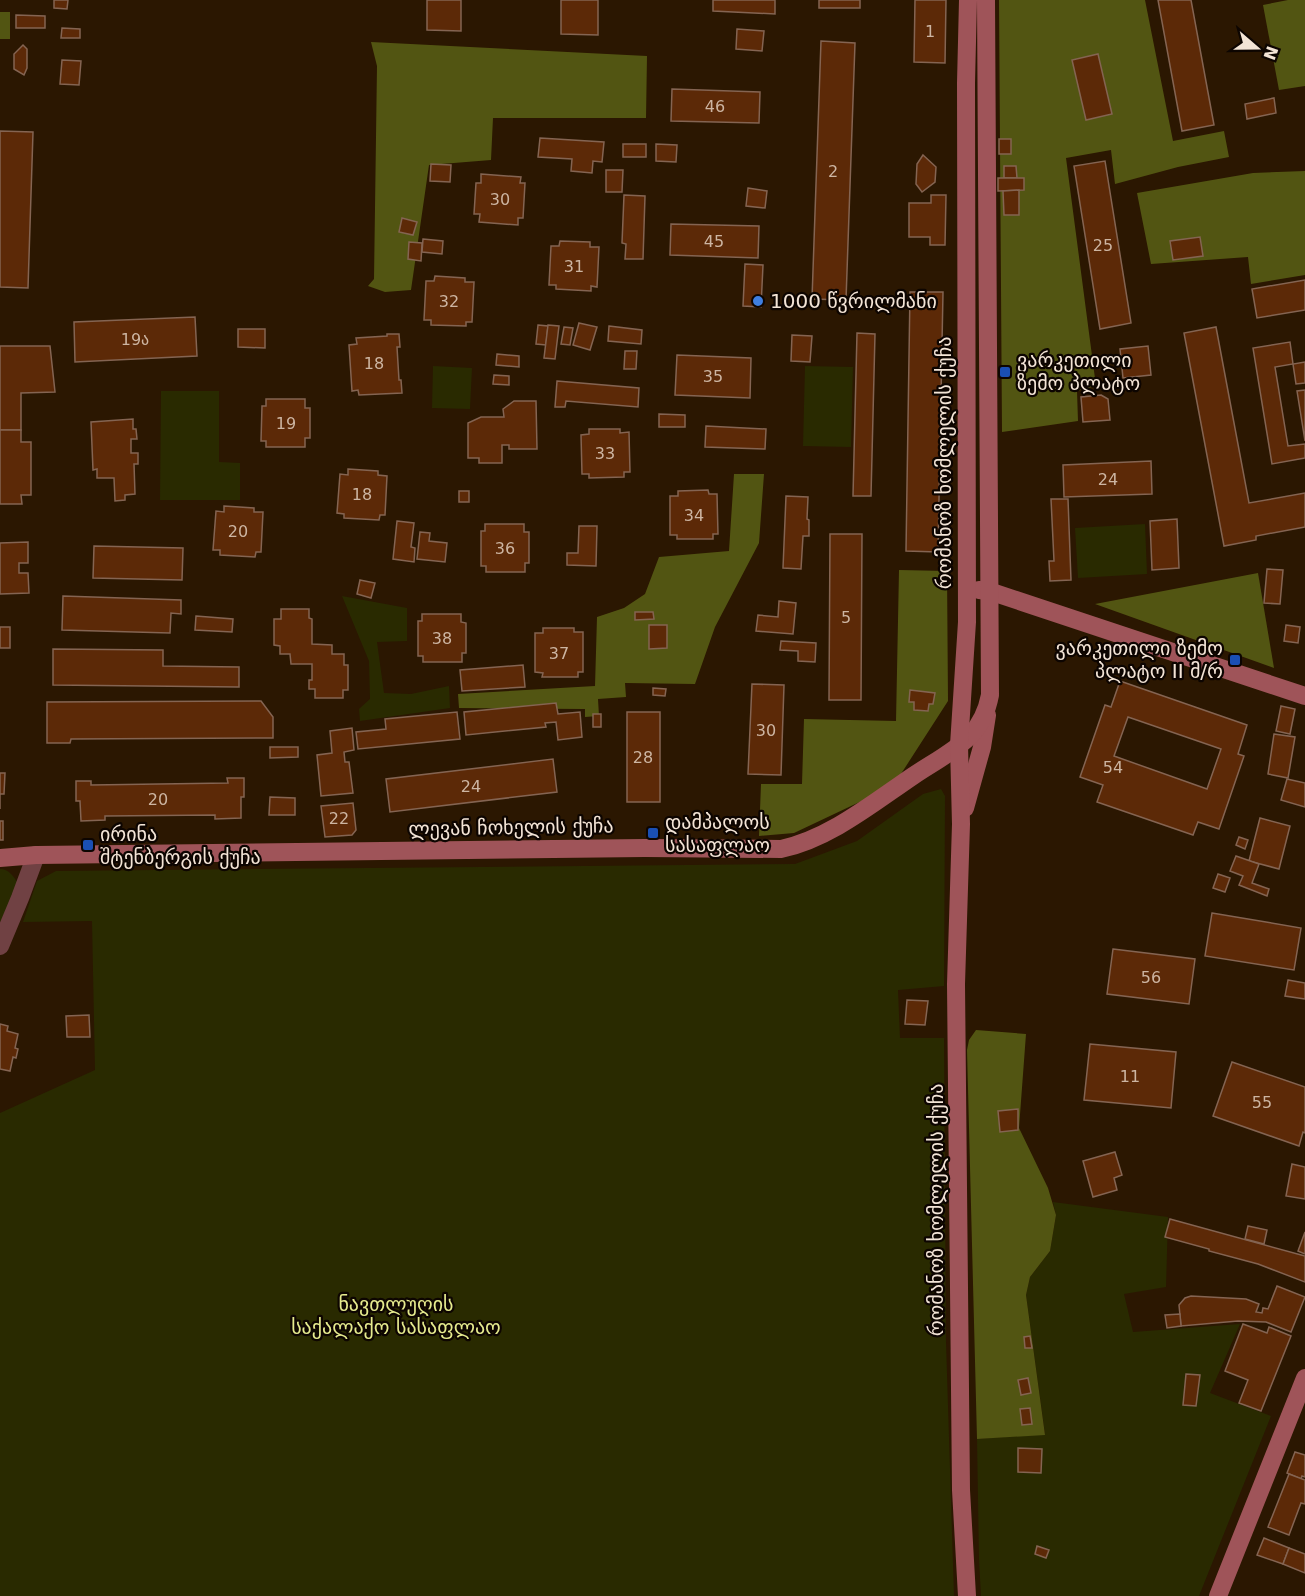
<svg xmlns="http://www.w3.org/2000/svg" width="1305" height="1596" viewBox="0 0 1305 1596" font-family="'DejaVu Sans','Noto Sans Georgian',sans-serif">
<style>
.green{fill:#292a00}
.forest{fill:#525512}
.building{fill:#5c2907;stroke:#846452;stroke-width:1.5;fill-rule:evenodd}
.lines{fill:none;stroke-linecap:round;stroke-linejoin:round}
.street{stroke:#704143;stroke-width:18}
.secondary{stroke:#9f5459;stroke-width:18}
.shop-dot{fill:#3f7fe0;stroke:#0d0501;stroke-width:2}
.transit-dot{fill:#1a4fb4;stroke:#0d0501;stroke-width:2}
.labels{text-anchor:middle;stroke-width:4.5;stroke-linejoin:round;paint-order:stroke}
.number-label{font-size:16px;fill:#cdb5a2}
.poi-label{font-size:20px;fill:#f3e4d6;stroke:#0d0501;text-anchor:start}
.street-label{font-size:20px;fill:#f3e4d6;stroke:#0d0501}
.park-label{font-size:20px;fill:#e5ea8d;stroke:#0d0501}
</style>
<rect width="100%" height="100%" fill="#2b1701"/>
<g class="green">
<path d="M433,366L472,368L470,409L432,408Z"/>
<path d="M805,366L853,367L851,447L803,446Z"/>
<path d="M161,391H219V462L240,463V500H160Z"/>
<path d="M1145,524L1147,574L1078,578L1075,528Z"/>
<path d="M342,596L407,608V641L377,642L384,693L411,694L449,686L450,708L360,721L359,709L370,699L369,661Z"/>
<path d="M941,789L945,796L944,986L898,990L900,1038H944L946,1342L954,1596H0V1113L95,1070L92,921L23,922L37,881L56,871L795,864L857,841L923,794Z"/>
<path d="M0,869C9,869 13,876 18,883L0,923Z"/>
<path d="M1053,1202L1168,1217L1166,1287L1124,1294L1133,1332L1240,1324L1210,1393L1271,1416L1199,1596H981L979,1560L977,1439L1045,1434L1026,1295L1030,1277L1050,1251L1056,1215Z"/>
</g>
<g class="forest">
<path d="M999,0H1145L1173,141L1224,131L1229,157L1178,167L1115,184L1111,150L1066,158L1096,386L1077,391L1078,421L1002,432Z"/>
<path d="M1288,0H1305V86L1279,90L1263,5Z"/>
<rect x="0" y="12" width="10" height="27"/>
<path d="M371,42L647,56L646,118H493L491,160L429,165L411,290L385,292L368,286L374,279L377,66Z"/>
<path d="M1305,171V275L1251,284L1248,257L1151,264L1137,193L1253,173Z"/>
<path d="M734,474H764L759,543L715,627L695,684L625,683L626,697L598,699L599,716L585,717V709L459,708L458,694L595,686L597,617L624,608L645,594L659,557L729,551Z"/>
<path d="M899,570L947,571L948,701L899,777L868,798L794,833L759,836L761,784H802L804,719L896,721Z"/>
<path d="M1258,573L1274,668L1095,604Z"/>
<path d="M976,1030L1026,1034L1019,1128L1048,1188L1056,1215L1050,1251L1030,1277L1026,1295L1045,1435L977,1439L967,1050L969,1040Z"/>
</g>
<g class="building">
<path d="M54,0H68L67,9L54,8Z"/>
<path d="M427,0H461V31L427,30Z"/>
<path d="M561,0H598V35L561,34Z"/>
<path d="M713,0H775V14L713,11Z"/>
<rect x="819" y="0" width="41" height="8"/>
<path d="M915,0H946L945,63L914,62Z"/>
<path d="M1158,0H1191L1214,125L1182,131Z"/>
<path d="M16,15L45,16V28H16Z"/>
<path d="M62,28L80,29V38H61Z"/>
<path d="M737,29L764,31L762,51L736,49Z"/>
<path d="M821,41L855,43L846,300L812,299Z"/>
<path d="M23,45L27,49V68L24,75L14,69V54Z"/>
<path d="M1098,54L1112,114L1086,120L1072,60Z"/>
<path d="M62,60L81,61L79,85L60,84Z"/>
<path d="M672,89L760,92L759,123L671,121Z"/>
<path d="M1274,98L1276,113L1247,119L1245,104Z"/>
<path d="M0,131L33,132L28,288L0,287Z"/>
<path d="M540,138L604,142L602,162L593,161L592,173L571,171L572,159L538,157Z"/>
<rect x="999" y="139" width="12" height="15"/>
<rect x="623" y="144" width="23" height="13"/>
<path d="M656,144L677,145L676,162L656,161Z"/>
<path d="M923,155L936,167L935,182L922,192L916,184L917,164Z"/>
<path d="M1105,161L1131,323L1100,329L1074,166Z"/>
<path d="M431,164L451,165L450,182L430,181Z"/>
<path d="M1004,166H1016L1017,178H1004Z"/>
<path d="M606,170H623L622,192H606Z"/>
<path d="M481,174L521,177L520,183H525L523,218H518V225L479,222L480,214H474L476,183H481Z"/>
<path d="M998,178H1024V190L998,191Z"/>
<path d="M748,188L767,191L765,208L746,206Z"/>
<path d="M1019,190V215H1004L1003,191Z"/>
<path d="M624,195L645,196L643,259H625L626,244L622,243Z"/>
<path d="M931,195H946L945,245H930V237H909V203H931Z"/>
<path d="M402,218L417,222L413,235L399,232Z"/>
<path d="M671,224L759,226L758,258L670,255Z"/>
<path d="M1200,237L1203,256L1173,260L1170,241Z"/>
<path d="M423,239L443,241L442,254L422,252Z"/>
<path d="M560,241L590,242V247H599L597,287L591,286V291L556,289V285H549L551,246H559Z"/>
<path d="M409,242L422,243L421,261L408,259Z"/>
<path d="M745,264L763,265L761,307L743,306Z"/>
<path d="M435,276L465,278V282H474L472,322H466V326L431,325V320H424L426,281H434Z"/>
<path d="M1305,280V310L1257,318L1252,289Z"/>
<path d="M910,292H943L938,552L906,551Z"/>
<path d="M195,317L197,356L75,362L74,322Z"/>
<path d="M579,323L597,327L590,350L573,345Z"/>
<path d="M538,325L548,326L546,345L536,344Z"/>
<path d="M548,325L559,326L555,359L544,358Z"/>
<path d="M609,326L642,330L641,344L608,341Z"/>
<path d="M564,327L573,328L570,345L561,344Z"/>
<path d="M1216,327L1249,503L1305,493V527L1256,536V540L1224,546L1184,333Z"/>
<path d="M238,329H265V348L238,347Z"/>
<path d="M857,333L875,334L871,496H853Z"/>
<path d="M387,334H399L400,347H397L399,380H401L402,393L359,395L358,390L352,391L349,345L357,344L356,338L387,336Z"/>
<path d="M792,335L812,336L810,362L791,361Z"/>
<path d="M1290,342L1293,364L1275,367L1288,446L1305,444V458L1272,464L1253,348Z"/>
<path d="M0,346H50L55,392L21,393V430H0Z"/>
<path d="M1148,346L1151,375L1123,378L1120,349Z"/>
<path d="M625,351H637L636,369H624Z"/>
<path d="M497,354L519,356V367L496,365Z"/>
<path d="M677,355L751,358L750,398L675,395Z"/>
<path d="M1305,362V383L1296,384L1293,364Z"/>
<path d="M494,375L509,376V385L493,384Z"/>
<path d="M557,381L639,388L638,407L566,401L565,407H555Z"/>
<path d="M1305,390V441L1297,391Z"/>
<path d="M1101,395L1108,399L1110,420L1083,422L1081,397Z"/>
<path d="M266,399H305V408H310V438H305V447H266V441H261L262,406H266Z"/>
<path d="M514,401H536L537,449H509V445H502V463H479V458H468V423L481,417H504L503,409Z"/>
<path d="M659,414L685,415V427H659Z"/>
<path d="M133,419V429H136L137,439H131V453H138V464H134L135,494L125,495V500L115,501L114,478H97V469L93,470L91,422Z"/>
<path d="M706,426L766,429L765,449L705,447Z"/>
<path d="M589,429H620V433L629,432L630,472H624V477L589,478V474H582L581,435L589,434Z"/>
<path d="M0,430H21V442H31V495H21L22,504H0Z"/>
<path d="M1151,461L1152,494L1064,497L1063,465Z"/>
<path d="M348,469L378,471V475L387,476L385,515H380L379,520L344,518V514L337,513L340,474L348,475Z"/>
<path d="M708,490L709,494H717L718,534H713V539H677V535H670V496H678V491Z"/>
<rect x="459" y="491" width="10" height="11"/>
<path d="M786,496L808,497L807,519L809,520V536H803L801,569L783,568Z"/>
<path d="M1051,499H1068L1071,580L1050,581L1049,561H1054Z"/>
<path d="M224,506L254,508V512H263L261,552H256L255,557L220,555V550H213L216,511L224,512Z"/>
<path d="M1177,519L1179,568L1152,570L1150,521Z"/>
<path d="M397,521L414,523L411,547L415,548L414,562L393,559Z"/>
<path d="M485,524H524V532H529V563H525V572H486V566H481V531H485Z"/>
<path d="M579,526H597L596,566L567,565V553H578Z"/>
<path d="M420,532L430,533L429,541L447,543L445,562L417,559Z"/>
<path d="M830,534H862L861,700H829Z"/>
<path d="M28,542V563H19V573H28L29,593L0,594V543Z"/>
<path d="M94,546L183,548L182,580L93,578Z"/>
<path d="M1267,569L1283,570L1280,604L1264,603Z"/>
<path d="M360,580L375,583L371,598L357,594Z"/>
<path d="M63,596L181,600V614L171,613L170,633L62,630Z"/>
<path d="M779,601L796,603L793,634L756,631L758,615L778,617Z"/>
<path d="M281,609H309V618L312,619V644L332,645V654H344V665H348V690H343V698H315V689H309V680H312V664H291L290,654H280V646L274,645V619H281Z"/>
<path d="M635,612H653L654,619L635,620Z"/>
<path d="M422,614H461V622L466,623V653H462V662H423V656H418V621H422Z"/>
<path d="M196,616L233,619L232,632L195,630Z"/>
<path d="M649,625H667V648L649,649Z"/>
<path d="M1286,625L1300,627L1298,643L1284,641Z"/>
<rect x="0" y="627" width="10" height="21"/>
<path d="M543,628H574V632H583V672H578V677H542L543,673L535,672V633H543Z"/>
<path d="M781,641L816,643L815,662L798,661V651L780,650Z"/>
<path d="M53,649L163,650V666L239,667V687L53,685Z"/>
<path d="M523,665L525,687L462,691L460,670Z"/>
<path d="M1120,681L1247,725L1238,754L1244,756L1219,829L1198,822L1193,835L1097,802L1103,785L1080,777L1105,705L1111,707ZM1128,717L1221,749L1207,789L1114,756Z"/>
<path d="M752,684L784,685L781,775L748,774Z"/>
<path d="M653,688L666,689L665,696L653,695Z"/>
<path d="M910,690L935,693L933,704H929L928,711L914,710V702H909Z"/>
<path d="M261,701L273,717V738L71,739L70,743H47V702Z"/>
<path d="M556,703L558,714L580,712L582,737L558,740L556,722L545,723L546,727L466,735L464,712Z"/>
<path d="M1281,706L1295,709L1290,734L1276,731Z"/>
<path d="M457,712L460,739L358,749L356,732L386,729L385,719Z"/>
<rect x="627" y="712" width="33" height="90"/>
<rect x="593" y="714" width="8" height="13"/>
<path d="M352,728L354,750L344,752L345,762H349L353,793L321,796L317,755L332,753L330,731Z"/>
<path d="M1274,734L1295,737L1288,778L1268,774Z"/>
<path d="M270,747H298V757L270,758Z"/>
<path d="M553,759L557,792L390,812L386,779Z"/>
<path d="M0,773H5L4,794H0V809Z"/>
<path d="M227,778H244V797H241V818L215,819V815L105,816V820L81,821L80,801H76V781H91V785L228,783Z"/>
<path d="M1287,779L1305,783V807L1281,800Z"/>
<path d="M270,797L295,798V815H269Z"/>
<path d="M353,803L356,830L352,835L325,837L321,806Z"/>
<path d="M1260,818L1290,826L1279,869L1249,861Z"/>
<rect x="0" y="821" width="3" height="19"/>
<path d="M1239,837L1248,840L1245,849L1236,845Z"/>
<path d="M1236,856L1259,864L1252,883L1269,889L1267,896L1239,885L1243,876L1230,871Z"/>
<path d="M1218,874L1230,878L1225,892L1213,888Z"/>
<path d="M1212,913L1301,928L1294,970L1205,956Z"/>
<path d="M1113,949L1195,959L1189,1004L1107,994Z"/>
<path d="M1288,980L1305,983V999L1285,996Z"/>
<path d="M907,1000L928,1001L925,1025L905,1024Z"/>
<path d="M89,1015L90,1037H67L66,1016Z"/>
<path d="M0,1024L8,1026L7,1031L18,1034L15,1048L18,1049L16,1058L13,1057L10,1071L0,1069Z"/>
<path d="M1090,1044L1176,1052L1171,1108L1084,1100Z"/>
<path d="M1232,1062L1305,1087V1133L1303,1132L1299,1146L1213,1116Z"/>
<path d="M1018,1109V1130L1000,1132L998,1111Z"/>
<path d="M1115,1152L1122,1175L1114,1178L1117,1190L1093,1197L1083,1161Z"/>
<path d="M1292,1164L1305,1167V1199L1286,1196Z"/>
<path d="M1170,1219L1305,1256V1282L1258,1264L1209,1251V1249L1165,1237Z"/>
<path d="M1248,1226L1267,1230L1264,1244L1245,1239Z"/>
<path d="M1305,1232V1254L1298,1251Z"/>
<path d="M1277,1286L1305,1297L1291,1332L1266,1322L1238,1321L1181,1326L1179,1305L1185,1298L1191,1296L1246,1299L1259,1304L1256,1312L1262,1313L1263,1308L1268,1309Z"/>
<path d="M1180,1314L1181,1326L1167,1328L1165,1315Z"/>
<path d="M1243,1324L1267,1333L1269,1327L1291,1336L1261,1411L1239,1403L1248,1380L1225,1371Z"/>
<path d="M1030,1336L1032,1348H1025L1024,1337Z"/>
<path d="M1186,1374L1200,1375L1196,1406L1183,1405Z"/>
<path d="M1028,1378L1031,1393L1021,1395L1018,1380Z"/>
<path d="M1030,1408L1032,1424L1022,1425L1020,1409Z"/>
<path d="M1018,1448L1042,1449L1041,1473L1018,1472Z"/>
<path d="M1295,1452L1305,1455V1477L1302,1476L1301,1479L1287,1473Z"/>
<path d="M1289,1474L1305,1480V1504L1301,1503L1289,1535L1268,1527Z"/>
<path d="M1264,1538L1289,1548L1283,1564L1257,1555Z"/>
<path d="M1037,1546L1049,1550L1046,1558L1035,1554Z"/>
<path d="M1289,1548L1305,1554V1573L1283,1564Z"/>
</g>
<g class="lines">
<path class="street" d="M0,946L20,898L36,855"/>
<g class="secondary">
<path d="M979,590L989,591L1305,696"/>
<path d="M965,808L982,747L987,715"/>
<path d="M0,858L36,855L645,848L781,849C829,839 873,803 913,776C932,763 954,752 970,736C981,724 987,711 990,695L986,0"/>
<path d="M967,1596L961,1490L956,984L961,824L959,745L967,622L966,83L968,0"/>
<path d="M1218,1596L1305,1378"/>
</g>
</g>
<circle class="shop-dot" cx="758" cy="301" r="6"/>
<g class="transit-dot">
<rect x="999" y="366" width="12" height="12" rx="3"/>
<rect x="1229" y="654" width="12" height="12" rx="3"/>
<rect x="647" y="827" width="12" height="12" rx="3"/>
<rect x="82" y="839" width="12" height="12" rx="3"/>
</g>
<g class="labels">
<g class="number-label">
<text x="930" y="37">1</text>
<text x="715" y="112">46</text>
<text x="833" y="177">2</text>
<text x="500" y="205">30</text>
<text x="714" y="247">45</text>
<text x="1103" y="251">25</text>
<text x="574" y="272">31</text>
<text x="449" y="307">32</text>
<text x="135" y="345">19ა</text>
<text x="374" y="369">18</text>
<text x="713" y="382">35</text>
<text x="286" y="429">19</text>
<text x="605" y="459">33</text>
<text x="1108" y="485">24</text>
<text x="362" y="500">18</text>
<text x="694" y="521">34</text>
<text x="238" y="537">20</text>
<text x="505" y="554">36</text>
<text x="846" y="623">5</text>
<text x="442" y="644">38</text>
<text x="559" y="659">37</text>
<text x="766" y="736">30</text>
<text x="643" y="763">28</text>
<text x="1113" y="773">54</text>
<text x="471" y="792">24</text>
<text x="158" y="805">20</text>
<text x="339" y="824">22</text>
<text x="1151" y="983">56</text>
<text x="1130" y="1082">11</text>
<text x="1262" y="1108">55</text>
</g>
<g class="poi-label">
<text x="770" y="308">1000 წვრილმანი</text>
<text x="1017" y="367">ვარკეთილი<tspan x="1017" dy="23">ზემო პლატო</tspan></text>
<text x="1223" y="655" text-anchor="end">ვარკეთილი ზემო<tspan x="1223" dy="23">პლატო II მ/რ</tspan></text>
<text x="665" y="829">დამპალოს<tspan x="665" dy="23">სასაფლაო</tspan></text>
<text x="100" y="841">ირინა<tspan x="100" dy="23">შტენბერგის ქუჩა</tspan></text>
</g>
<g class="street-label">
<text transform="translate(944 463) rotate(-90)" y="7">რომანოზ ხომლელის ქუჩა</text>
<text transform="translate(511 827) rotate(-1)" y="7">ლევან ჩოხელის ქუჩა</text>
<text transform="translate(936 1210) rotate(-90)" y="7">რომანოზ ხომლელის ქუჩა</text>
</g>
<g class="park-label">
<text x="396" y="1311">ნავთლუღის<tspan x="396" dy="23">საქალაქო სასაფლაო</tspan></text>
</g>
</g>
<g transform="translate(1257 48) rotate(110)" stroke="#0d0501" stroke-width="4.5" paint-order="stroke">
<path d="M0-4.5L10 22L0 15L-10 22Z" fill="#f3e4d6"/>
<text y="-9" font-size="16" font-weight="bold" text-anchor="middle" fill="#f3e4d6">N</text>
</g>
</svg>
